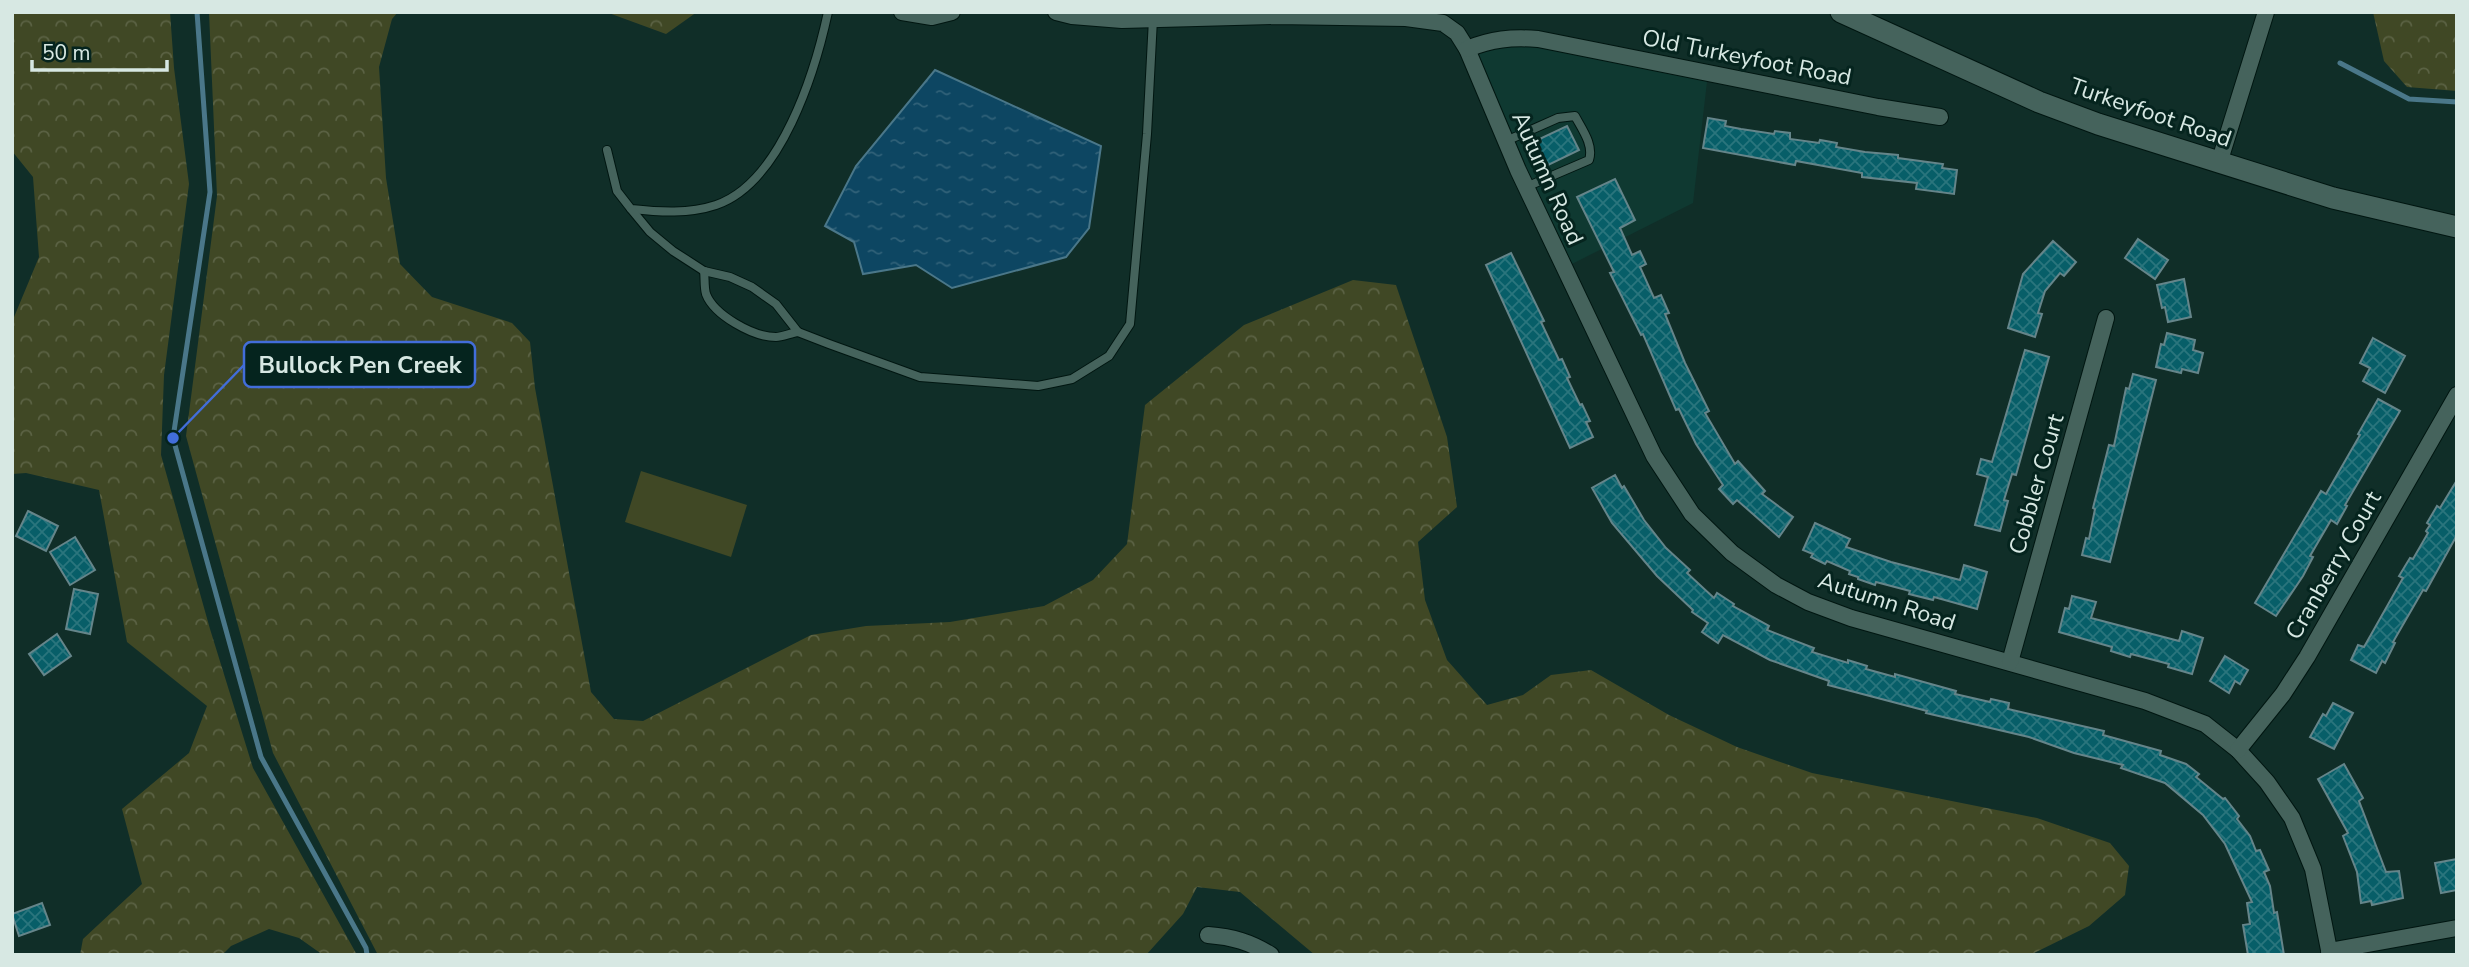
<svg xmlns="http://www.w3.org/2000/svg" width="2469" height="967" viewBox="0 0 2469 967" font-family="'Nunito Sans',sans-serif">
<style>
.built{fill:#0f3931}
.forest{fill:url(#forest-crowns)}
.park{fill:#404825}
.water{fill:url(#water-ripples);stroke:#4a7789;stroke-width:2}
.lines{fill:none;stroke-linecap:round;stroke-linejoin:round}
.stream{stroke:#4a7789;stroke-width:5}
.building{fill:url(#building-cross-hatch);stroke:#65858a;stroke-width:2}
.service-casing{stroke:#001611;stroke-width:10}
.minor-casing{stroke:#001611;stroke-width:18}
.secondary-casing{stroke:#001611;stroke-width:23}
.service{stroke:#45635c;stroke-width:8}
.minor{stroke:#45635c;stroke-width:16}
.secondary{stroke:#45635c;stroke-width:21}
.labels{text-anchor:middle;stroke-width:6;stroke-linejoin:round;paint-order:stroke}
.street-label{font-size:23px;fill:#d7e8e3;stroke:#05241e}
.leader{fill:none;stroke:#426dda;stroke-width:2.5}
.callout-dot{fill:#426dda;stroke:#05241e;stroke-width:2.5}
.callout{fill:#05241e;stroke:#426dda;stroke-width:2.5}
.callout-label{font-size:24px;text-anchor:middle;font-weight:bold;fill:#d7e8e3}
</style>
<defs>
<pattern id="forest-crowns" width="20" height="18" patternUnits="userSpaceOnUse" patternTransform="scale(1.75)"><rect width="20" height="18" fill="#404825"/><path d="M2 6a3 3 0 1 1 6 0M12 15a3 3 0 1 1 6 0" fill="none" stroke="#5b6244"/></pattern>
<pattern id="water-ripples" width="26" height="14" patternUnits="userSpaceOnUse" patternTransform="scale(1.75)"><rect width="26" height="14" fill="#0d4662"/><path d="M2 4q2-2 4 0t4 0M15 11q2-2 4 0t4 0" fill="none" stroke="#306178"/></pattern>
<pattern id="building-cross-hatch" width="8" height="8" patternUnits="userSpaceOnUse" patternTransform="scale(1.75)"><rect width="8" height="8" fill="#075e68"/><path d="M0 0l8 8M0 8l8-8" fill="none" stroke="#2a757d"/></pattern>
</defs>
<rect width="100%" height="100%" fill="#102e28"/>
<path class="built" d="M1510,37L1708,73L1693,203L1564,268L1467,49Z"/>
<g class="forest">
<path d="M12,12H170L174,68L189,184L164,375L161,455L210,629L253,768L357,955H323L299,938L269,929L231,946L222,955H80L83,939L142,884L122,809L189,753L207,706L127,642L99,490L26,473L12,474V322L39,257L33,177L12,151Z"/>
<path d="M209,12H398L392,19L379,67L386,178L400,264L432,297L512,323L530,342L535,388L591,692L614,719L643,721L811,635L866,626L950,622L1044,606L1093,580L1127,544L1145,405L1244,325L1353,280L1396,285L1447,437L1457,507L1418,542L1425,600L1447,660L1487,705L1523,695L1551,675L1591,670L1669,715L1737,747L1812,773L2037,818L2110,843L2129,866L2125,895L2089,926L2030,955H1315L1240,892L1197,887L1183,914L1146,955H378L273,753L186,436L217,196Z"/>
<path d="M606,12H697L666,34Z"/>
<path d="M2373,12H2457V91L2407,87L2384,61Z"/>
</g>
<path class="park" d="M641,471L747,505L731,557L625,522Z"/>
<path class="water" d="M935,70L1101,146L1089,228L1066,257L952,288L916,265L863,274L854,242L825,226L856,166Z"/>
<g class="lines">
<g class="stream">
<path d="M197,12L210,192L173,438L261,757L366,948L367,955"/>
<path d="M2340,63L2409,99L2457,102"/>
</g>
</g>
<g class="building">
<path d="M1708,118L1726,121L1725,126L1741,129L1774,134L1775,131L1790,133V139L1819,143L1820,140L1837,143L1836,147L1865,152L1898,155V158L1943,164L1942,168L1957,170L1954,194L1916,189L1917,183L1862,177V173L1796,161L1795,165L1703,148Z"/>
<path d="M1567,126L1579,150L1542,168L1531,143Z"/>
<path d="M1615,179L1635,220L1620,228L1632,255L1640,251L1646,264L1640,267L1654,298L1661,295L1669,313L1665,314L1685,363L1709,411L1705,413L1735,464L1738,461L1765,491L1762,494L1793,517L1779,537L1737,500L1733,504L1719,489L1723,485L1696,444L1679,409L1676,410L1643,334L1641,335L1610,273L1614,272L1577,197Z"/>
<path d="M2138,239L2168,260L2155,279L2125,258Z"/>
<path d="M2053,241L2076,262L2064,276L2060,273L2045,291L2038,313L2042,314L2035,337L2008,328L2023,274Z"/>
<path d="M1511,253L1544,321L1541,322L1559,360L1562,359L1570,377L1567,378L1580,405L1582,404L1590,421L1586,422L1593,437L1570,448L1486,265Z"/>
<path d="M2184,279L2191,317L2168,322L2165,307L2162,308L2157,285Z"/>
<path d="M2167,333L2195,340L2193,350L2203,353L2198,373L2182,369L2181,373L2156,367L2161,344L2164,345Z"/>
<path d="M2373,338L2405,356L2385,393L2363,381L2370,368L2360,363Z"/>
<path d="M2025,350L2049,357L2016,475L2012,474L2004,500L2008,501L2000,531L1975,525L1988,477L1977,474L1981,459L1992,462Z"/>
<path d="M2133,374L2156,380L2110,562L2082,555L2086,538L2089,539L2095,509L2093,508L2109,445L2114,446L2126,388L2129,389Z"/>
<path d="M2378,399L2400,411L2345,505L2347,506L2337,524L2331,520L2310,556L2313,557L2303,576L2276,616L2255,603L2321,491L2326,494L2360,435L2358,434Z"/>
<path d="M1615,475L1622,488L1624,486L1644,520L1666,548L1690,570L1687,573L1714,598L1717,593L1734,604L1733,606L1769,626L1767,630L1814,648L1812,652L1848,663V660L1867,666L1866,669L1895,677V674L1956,691L1955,694L1990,702L1991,699L2009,703L2008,709L2104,731L2103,735L2161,751L2160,755L2186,764L2199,774L2196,777L2223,799L2225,798L2239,816L2237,819L2250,836L2256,851L2260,850L2269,870L2264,872L2270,886L2274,913L2277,912L2284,955H2248L2243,925L2250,924L2247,903L2252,902L2225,844L2203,815L2165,783L2121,768L2123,765L2074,753L2029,737L1926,713L1927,711L1828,685L1829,681L1770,660L1723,635L1718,643L1702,632L1708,623L1692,612L1693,610L1657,576L1612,523L1592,488Z"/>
<path d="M2457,480V535L2426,591L2423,590L2393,642L2395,643L2385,663L2382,661L2376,673L2351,660L2358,645L2364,647L2403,578L2399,576L2410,558L2413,559L2428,533L2426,531L2430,525L2427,523L2437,506L2440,508Z"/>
<path d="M28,511L58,526L46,551L16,536Z"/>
<path d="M1815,523L1850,539L1846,547L1891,562L1960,580L1964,565L1987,572L1977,609L1934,597L1933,600L1909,594L1910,591L1876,582L1875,585L1858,579V577L1849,574L1850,571L1827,561L1825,564L1811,557L1813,554L1803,550Z"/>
<path d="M75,537L95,570L70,585L50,552Z"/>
<path d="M74,589L98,594L90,634L66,629Z"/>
<path d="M2072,596L2096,602L2091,618L2179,641L2182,631L2203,638L2192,674L2168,667L2169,664L2131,654L2130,657L2111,651L2112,647L2059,632L2065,608L2069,609Z"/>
<path d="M57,634L71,656L44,675L29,654Z"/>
<path d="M2225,656L2248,670L2240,684L2235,681L2229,693L2210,681Z"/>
<path d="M2333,703L2353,713L2334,749L2310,737L2323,714L2326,716Z"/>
<path d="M2344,764L2363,798L2359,801L2386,872L2399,871L2403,898L2372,905L2371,901L2361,903L2357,872L2343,836L2348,833L2318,779Z"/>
<path d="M2457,859V890L2441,893L2435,863Z"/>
<path d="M42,903L50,925L19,936L12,914Z"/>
</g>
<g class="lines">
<g class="service-casing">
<g id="service">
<path d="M1506,141L1558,118L1575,116C1582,129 1594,145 1589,160L1526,187"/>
<path d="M607,150L617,191L631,209C660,212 689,214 716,205C781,183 815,72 828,12"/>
<path d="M631,209L650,232L673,251L704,271L730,277L752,287L776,304L798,332L829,344L920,377L1038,386L1072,379L1109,356L1130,324L1147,134L1153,19"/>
<path d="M704,271C705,278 704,287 706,294C714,315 753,337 776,337C782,337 791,333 798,332"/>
</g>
</g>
<g class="minor-casing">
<g id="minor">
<path d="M902,12L932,17L952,12"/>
<path d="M1056,12L1072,16L1122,20L1276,16L1406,18L1443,23L1457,33L1467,49L1518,170L1654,456L1692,514L1732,553L1776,585L1808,602L1851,618L2145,701L2205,724L2238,750L2267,782L2292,818L2313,869L2330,955"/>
<path d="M1467,49C1492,39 1511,37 1538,39L1878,107L1940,117"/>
<path d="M2219,163L2266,12"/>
<path d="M2010,662L2106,318"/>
<path d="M2238,750L2283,694L2307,657L2457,395"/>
<path d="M1208,935C1233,937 1250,942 1271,955"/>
<path d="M2329,951L2457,928"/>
</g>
</g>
<g class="secondary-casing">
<path id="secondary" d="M1841,12L2039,102L2098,124L2333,198L2457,227"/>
</g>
<use href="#service" class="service"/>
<use href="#minor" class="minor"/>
<use href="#secondary" class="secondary"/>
</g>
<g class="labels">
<g class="street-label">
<text transform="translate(1747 57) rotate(11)" y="8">Old Turkeyfoot Road</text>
<text transform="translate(2151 112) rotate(19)" y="8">Turkeyfoot Road</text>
<text transform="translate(1548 178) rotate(66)" y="8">Autumn Road</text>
<text transform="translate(2036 484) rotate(-74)" y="8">Cobbler Court</text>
<text transform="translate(2333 565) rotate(-60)" y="8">Cranberry Court</text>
<text transform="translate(1887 601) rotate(18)" y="8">Autumn Road</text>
</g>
</g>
<path class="leader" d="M173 438L244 365"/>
<circle class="callout-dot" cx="173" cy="438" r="7"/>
<rect class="callout" x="244" y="342" width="231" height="45" rx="7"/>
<g class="callout-label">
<text x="360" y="373">Bullock Pen Creek</text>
</g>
<rect width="2469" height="967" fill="none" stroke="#d7e8e3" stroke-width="28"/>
<path d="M32 60v10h135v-10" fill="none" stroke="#d7e8e3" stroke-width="3.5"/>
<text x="42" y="60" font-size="21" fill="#d7e8e3" stroke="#05241e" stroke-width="5" paint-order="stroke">50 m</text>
</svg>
